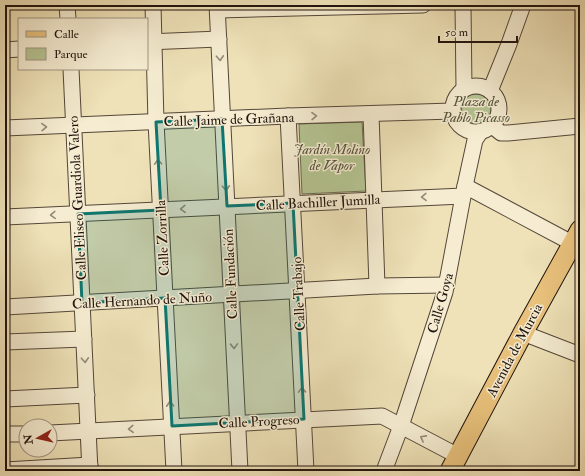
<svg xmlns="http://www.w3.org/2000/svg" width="585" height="476" viewBox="0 0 585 476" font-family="'IM FELL Double Pica',serif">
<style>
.green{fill:#b5c492;stroke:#6a6c50}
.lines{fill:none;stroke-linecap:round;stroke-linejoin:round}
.minor-casing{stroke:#544738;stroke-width:17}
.major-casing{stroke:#20130e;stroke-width:21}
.minor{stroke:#f5ecd1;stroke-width:15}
.major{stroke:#e8c17c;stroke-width:19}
.oneway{stroke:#958a79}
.marked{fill:#0f766e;fill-opacity:0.2;stroke:#0f766e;stroke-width:3;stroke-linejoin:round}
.labels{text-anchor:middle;stroke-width:3;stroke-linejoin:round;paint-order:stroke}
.park-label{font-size:14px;font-style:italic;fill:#54513c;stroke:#f5ecd1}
.street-label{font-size:14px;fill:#20130e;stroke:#f5ecd1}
</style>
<rect width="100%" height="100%" fill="#efe2b8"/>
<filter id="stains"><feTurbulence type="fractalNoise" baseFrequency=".005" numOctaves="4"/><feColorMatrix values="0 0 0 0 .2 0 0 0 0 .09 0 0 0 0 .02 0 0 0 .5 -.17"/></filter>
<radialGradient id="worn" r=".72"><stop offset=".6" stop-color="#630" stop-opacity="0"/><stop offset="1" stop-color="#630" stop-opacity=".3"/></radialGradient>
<g class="green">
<circle cx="476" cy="109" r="15"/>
<path d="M362,122L366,191L302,194L299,124Z"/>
</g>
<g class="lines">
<g class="minor-casing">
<g id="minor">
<path d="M67,5L68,19"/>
<path d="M153,5L156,122L174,471"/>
<path d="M217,5L240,471"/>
<path d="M463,5L464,89"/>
<path d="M218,10L423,5"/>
<path d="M147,42L219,39"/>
<path d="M5,50L19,49"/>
<path d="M71,69L90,471"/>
<circle cx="476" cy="109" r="23"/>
<path d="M490,91L509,44L523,5"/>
<path d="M371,114L377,286"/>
<path d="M288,116L306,471"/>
<path d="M491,125L501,133H508L580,126"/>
<path d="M5,128L288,116L453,111"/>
<path d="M465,186L572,243"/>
<path d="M5,217L463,196"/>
<path d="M5,307L377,286L447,285"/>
<path d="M523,333L580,355"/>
<path d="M5,342L84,339"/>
<path d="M5,399L87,395"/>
<path d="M50,433L382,416L458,456"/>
<path d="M5,434H26"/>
<path d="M5,470L90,465"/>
<path d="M384,471L401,426L445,292L465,186L475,140L481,131"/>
</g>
</g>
<g class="major-casing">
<path id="major" d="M450,471L523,333L580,230"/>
</g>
<use href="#minor" class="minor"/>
<use href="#major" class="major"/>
</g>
<defs><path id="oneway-chevron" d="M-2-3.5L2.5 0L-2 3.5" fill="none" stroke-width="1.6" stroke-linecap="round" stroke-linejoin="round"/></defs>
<g class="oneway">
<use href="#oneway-chevron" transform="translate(220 58) rotate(87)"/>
<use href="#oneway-chevron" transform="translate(314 116) rotate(-1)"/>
<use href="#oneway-chevron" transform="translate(44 127) rotate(-2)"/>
<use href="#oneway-chevron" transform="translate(158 162) rotate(-93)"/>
<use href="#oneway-chevron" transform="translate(226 188) rotate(87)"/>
<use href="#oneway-chevron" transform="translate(424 197) rotate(178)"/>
<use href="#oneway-chevron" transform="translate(183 209) rotate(177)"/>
<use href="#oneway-chevron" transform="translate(53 215) rotate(177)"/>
<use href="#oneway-chevron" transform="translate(234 346) rotate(88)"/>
<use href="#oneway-chevron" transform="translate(85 360) rotate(87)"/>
<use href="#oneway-chevron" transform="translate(302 390) rotate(-92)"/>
<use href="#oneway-chevron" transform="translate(170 404) rotate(-93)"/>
<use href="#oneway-chevron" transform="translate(131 429) rotate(177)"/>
<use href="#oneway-chevron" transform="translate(423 438) rotate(-152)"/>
</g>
<path class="marked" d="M222,119L227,206L293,203L304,419L172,426L165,298L82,303L78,214L161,210L156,122Z"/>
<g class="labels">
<g class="park-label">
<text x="476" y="106">Plaza de<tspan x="476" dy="16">Pablo Picasso</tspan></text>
<text x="332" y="154">Jardín Molino<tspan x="332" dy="16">de Vapor</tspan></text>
</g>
<g class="street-label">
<text transform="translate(229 119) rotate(-2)" y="5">Calle Jaime de Grañana</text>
<text transform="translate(77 198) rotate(-93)" y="5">Calle Eliseo Guardiola Valero</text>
<text transform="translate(318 202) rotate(-3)" y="5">Calle Bachiller Jumilla</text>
<text transform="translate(162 238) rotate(-93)" y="5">Calle Zorrilla</text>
<text transform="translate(230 274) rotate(-93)" y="5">Calle Fundación</text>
<text transform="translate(298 294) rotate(-93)" y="5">Calle Trabajo</text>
<text transform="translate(142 300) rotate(-3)" y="5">Calle Hernando de Nuño</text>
<text transform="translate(440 303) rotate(-74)" y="5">Calle Goya</text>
<text transform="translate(514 350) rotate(-62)" y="5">Avenida de Murcia</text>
<text transform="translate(259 421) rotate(-3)" y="5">Calle Progreso</text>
</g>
</g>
<rect width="585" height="476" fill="none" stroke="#efe2b8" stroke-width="20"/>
<rect x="6" y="6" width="573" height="464" fill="none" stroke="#20130e" stroke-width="2"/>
<rect x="10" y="10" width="565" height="456" fill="none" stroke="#20130e"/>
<rect x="18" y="18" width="130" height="52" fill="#f5ecd1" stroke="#a09583"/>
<rect x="26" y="31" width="20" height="6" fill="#e8c17c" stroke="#a09583"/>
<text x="54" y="38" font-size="12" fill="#20130e">Calle</text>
<rect x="26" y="48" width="20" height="12" fill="#b5c492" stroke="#a09583"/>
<text x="54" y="58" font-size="12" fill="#20130e">Parque</text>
<g transform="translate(38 438) rotate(262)"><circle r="19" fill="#f5ecd1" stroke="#a09583"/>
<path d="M0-3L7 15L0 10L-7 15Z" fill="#8f2418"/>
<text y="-6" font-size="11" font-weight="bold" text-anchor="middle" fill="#20130e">N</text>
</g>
<path d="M439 36v6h78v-6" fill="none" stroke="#20130e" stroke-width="2"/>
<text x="445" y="36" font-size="12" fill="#20130e" stroke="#f5ecd1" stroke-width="3" paint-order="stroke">50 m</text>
<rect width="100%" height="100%" filter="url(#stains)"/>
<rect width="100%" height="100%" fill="url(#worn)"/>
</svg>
